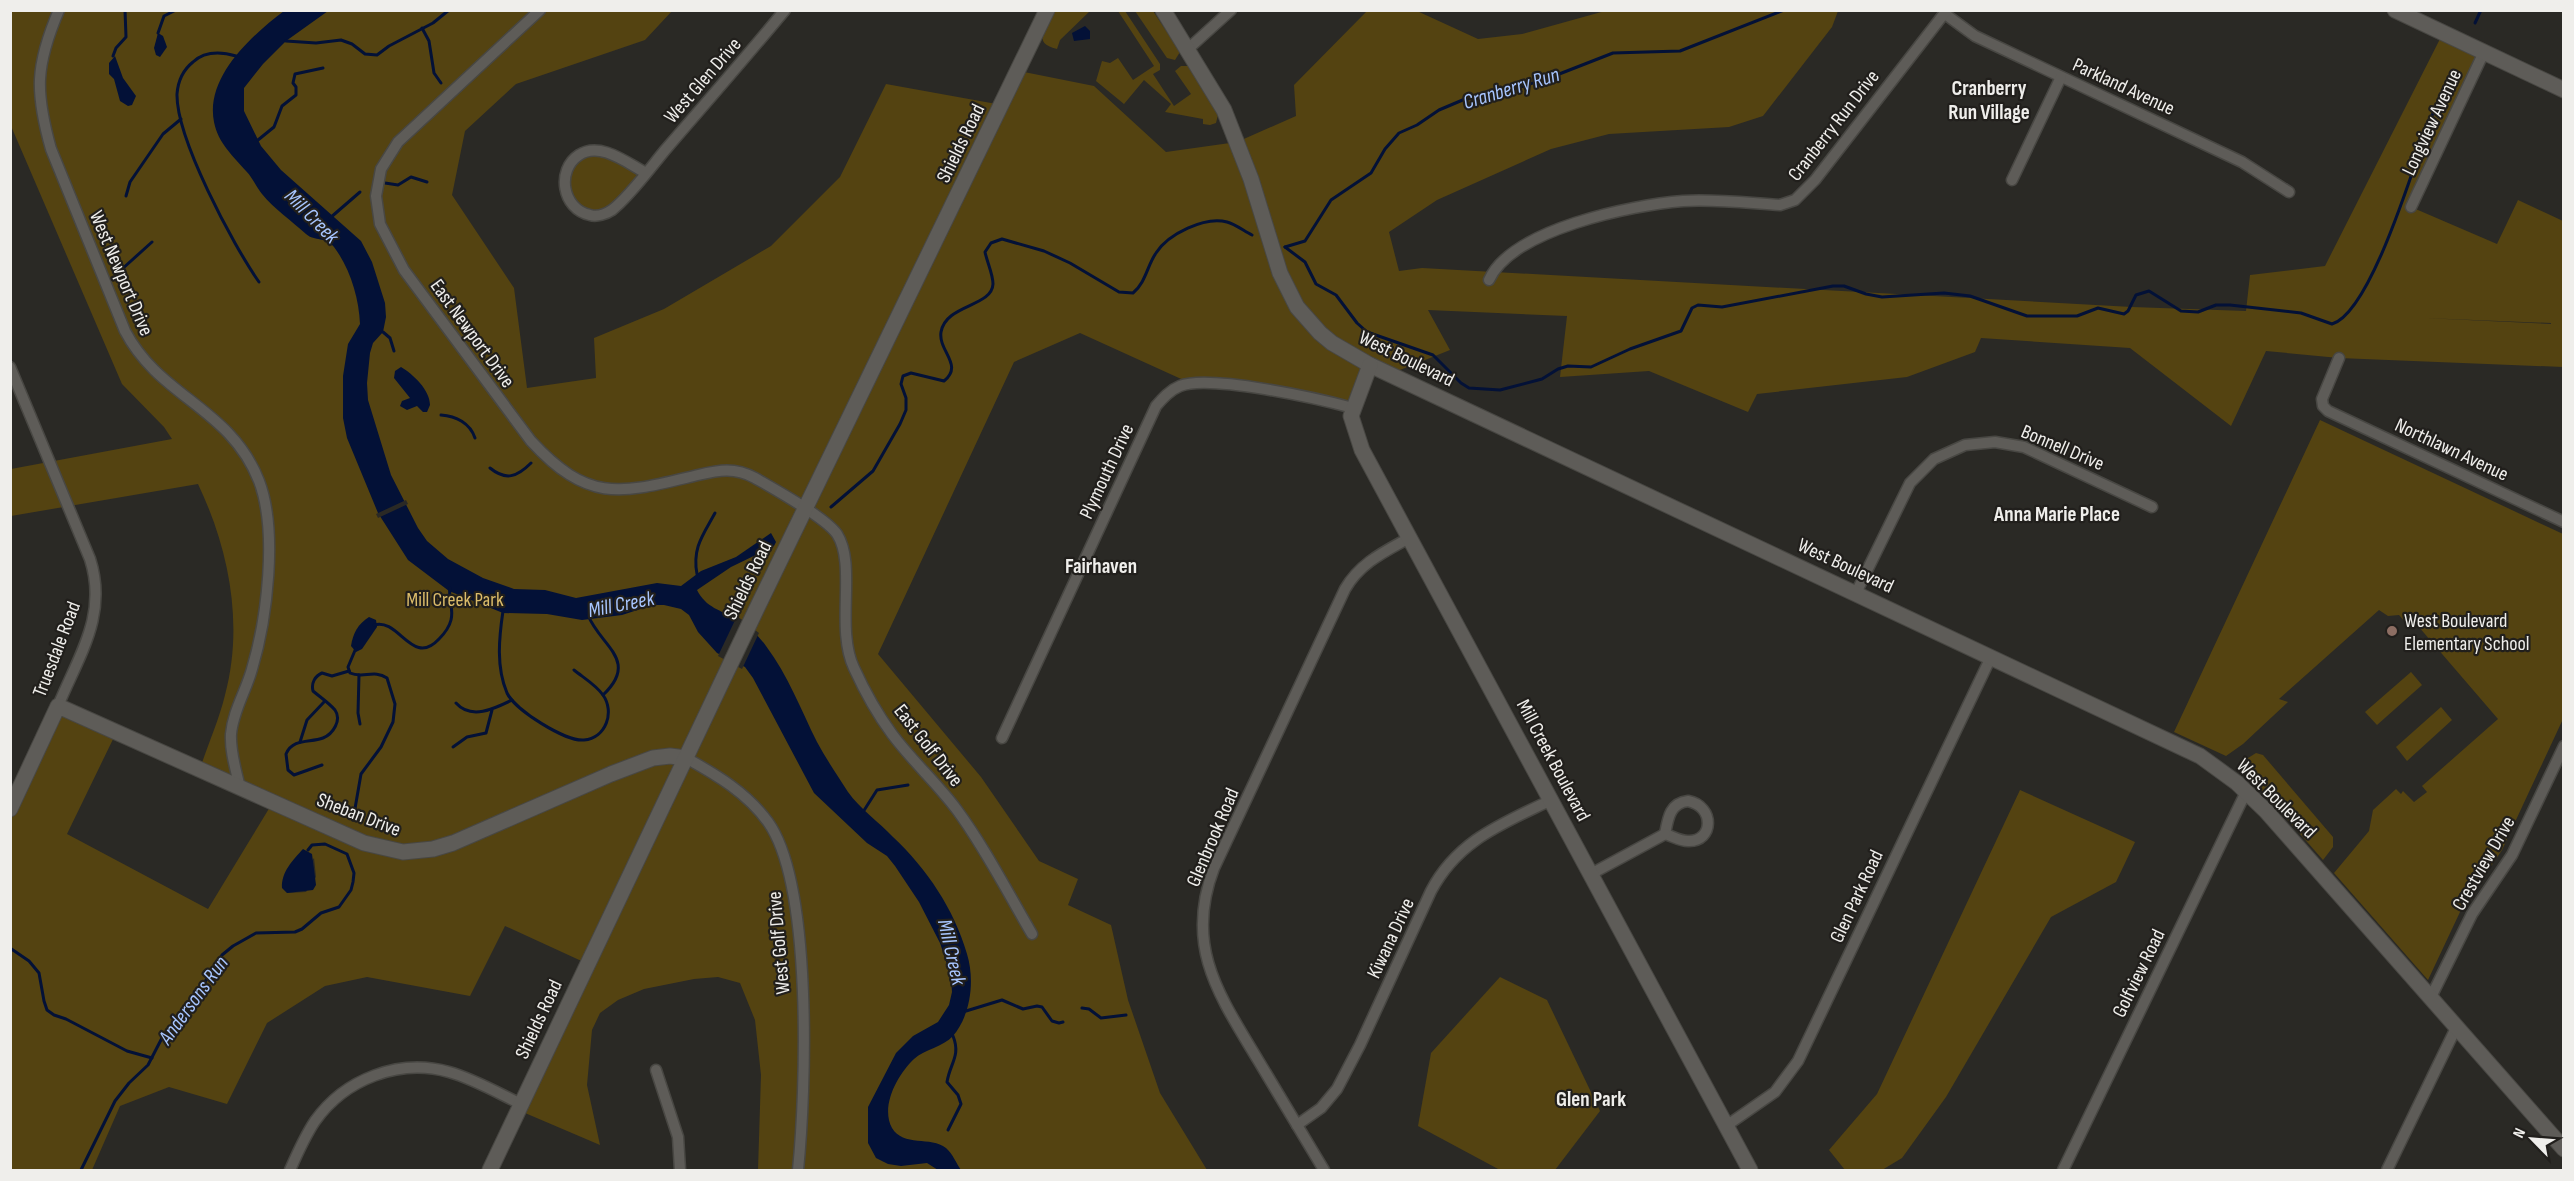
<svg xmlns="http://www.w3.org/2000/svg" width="2574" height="1181" viewBox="0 0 2574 1181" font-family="'Sofia Sans Condensed',sans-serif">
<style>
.green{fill:#544311;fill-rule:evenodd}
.water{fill:#031137}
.pier{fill:#2a2925}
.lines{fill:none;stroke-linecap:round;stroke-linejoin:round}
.stream{stroke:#031137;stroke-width:3}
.street-casing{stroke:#484743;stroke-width:13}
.secondary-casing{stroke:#484743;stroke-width:17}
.street{stroke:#5e5c58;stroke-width:10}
.secondary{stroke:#5e5c58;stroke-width:15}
.education-dot{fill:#8d6e63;stroke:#211f1c;stroke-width:2}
.labels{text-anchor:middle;stroke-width:4.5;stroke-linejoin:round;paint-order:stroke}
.street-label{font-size:20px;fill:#efeeeb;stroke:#211f1c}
.park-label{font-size:20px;fill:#dbbc6a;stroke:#211f1c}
.poi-label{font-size:20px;fill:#efeeeb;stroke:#211f1c;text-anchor:start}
.water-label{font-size:21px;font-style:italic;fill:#a7c5fe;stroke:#211f1c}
.neighbourhood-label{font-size:21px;font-weight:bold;fill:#efeeeb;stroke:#211f1c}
</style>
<rect width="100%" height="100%" fill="#2a2925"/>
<g class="green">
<path d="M11,11H672L645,40L516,84L465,131L452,195L514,288L527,388L596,378L594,338L664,309L771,246L840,177L886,84L1002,105L1019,71L1094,86L1166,152L1237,142L1296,116L1294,85L1367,11H1417L1478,39L1522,34L1605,11H1838L1832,27L1763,116L1729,127L1609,134L1551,149L1437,200L1389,232L1399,271L1422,268L2132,307L2246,311L2250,275L2325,266L2443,33L2484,52L2411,207L2497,244L2518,200L2563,221V367L2339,358L2266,351L2231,426L2130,348L1981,338L1975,352L1907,377L1757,394L1748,412L1649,371L1560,377L1567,316L1428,310L1450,350L1390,374L1370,366L1353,408L1190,383L1080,333L1014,362L878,654L981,777L1039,861L1078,879L1068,905L1111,925L1128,1000L1160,1093L1207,1170H758L761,1075L755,1020L740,983L718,977L694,979L644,989L618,1000L600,1013L592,1030L587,1085L600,1145L518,1110L588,964L505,926L470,996L367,977L325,986L267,1023L227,1104L169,1087L120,1106L92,1170H11V809L58,706L117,731L67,834L208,909L273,802L200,769C208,744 219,720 225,695C244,624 229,549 198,484L11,516V469L172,439L164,427L122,384L11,126ZM2424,318L2551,323V324ZM314,858L316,877L306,892L287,893Z"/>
<path d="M1054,11H1090L1060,40L1057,49C1031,43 1046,28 1054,11Z"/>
<path d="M1118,11H1125L1160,64V70L1153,74L1174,106L1191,94L1175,71L1181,66H1189L1218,115L1216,123L1210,125L1203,124V119L1165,112L1171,104L1144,80L1124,104L1096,81L1102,61L1110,63L1118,58L1133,80L1154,66Z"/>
<path d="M1135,11H1153L1180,52L1175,60L1167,58Z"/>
<path d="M592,150L646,173L612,210L596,216L568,197L569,165Z"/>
<path d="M2320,420L2563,534V719L2502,850L2460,912L2428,980L2334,873L2369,831L2373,810L2396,789L2401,794L2403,791L2414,802L2427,792L2422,786L2498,719L2412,619L2406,623L2399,615L2388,616L2379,610L2279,699L2288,702L2243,744L2226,756L2174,732Z"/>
<path d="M2411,672L2422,685L2377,725L2365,712Z"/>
<path d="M2441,707L2452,720L2407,761L2396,747Z"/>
<path d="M2256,753L2263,755L2333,837V847L2323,860L2240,766V763Z"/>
<path d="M2020,790L2135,842L2116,882L2051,917L1946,1097L1902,1158L1882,1170H1845L1829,1150L1877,1094Z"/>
<path d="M1500,977L1547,1000L1600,1111L1555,1170H1500L1418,1126L1431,1053Z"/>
</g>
<g class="water">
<path d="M284,11H328L286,41L263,64L244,88V111L261,146L281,170L361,241L372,262L385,303L386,317L383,332L373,343L370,353L367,383L368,400L391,475L418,528L427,541L448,559L483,578L514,589L545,590L576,598L657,583L681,586L701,571L736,557L771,533L776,542L774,546L731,567L697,590C706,608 721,610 736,619C748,626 758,635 766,646C788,675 801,710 817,742C826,759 838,776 848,792C860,809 879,822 893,837C927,869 954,909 967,954C975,980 971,1015 953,1036C943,1047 925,1049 914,1059C898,1074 880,1106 892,1128C903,1147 931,1136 946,1148C953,1154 956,1163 961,1170H938L927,1163L901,1166L888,1164L876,1158L868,1143V1107L896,1053L913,1036L938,1022L949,1005L952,992L951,976L940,943L919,902L895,866L887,856L867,843L814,793L753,678L745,667L717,653L698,632L689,615L681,609L664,605H653L622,615L582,620L547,614L503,613L449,591L408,560L378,513L347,438L343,418V376L348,344L360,324C359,298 350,268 334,247C326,236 315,242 306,234C292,221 274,209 262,194C256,187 253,178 246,171C233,156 218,143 214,122C205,77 252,35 284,11Z"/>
<path d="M1085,26L1090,31V39L1074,41L1072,33Z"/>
<path d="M158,33L163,36L167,47L160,57L156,55L154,48Z"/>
<path d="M115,56L123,78L136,96L132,105L128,106L120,101L114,79L109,74V63Z"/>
<path d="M401,367C413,374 430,390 430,405L427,412H423L417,406L407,410L400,406L402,401L410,398L394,378L395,371Z"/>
<path d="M369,617L376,620L377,627L362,649L356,652L351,646C353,633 358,624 369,617Z"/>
<path d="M303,849L312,854L316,885L313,890L287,893L282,888C281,872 293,860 303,849Z"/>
</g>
<g class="pier">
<path d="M406,500L408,504L378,518L376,514Z"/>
<path d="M737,616L759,633L742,669L718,656Z"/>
</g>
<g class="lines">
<g class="stream">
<path d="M2475,23L2481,10"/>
<path d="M422,28L429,41L434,73L441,83"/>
<path d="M158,33L164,16L176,10"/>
<path d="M286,41L316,43L341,40L352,44L365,54L377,55L389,46L433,23L449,10"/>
<path d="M113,56L116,48L126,37L125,10"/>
<path d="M236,56C222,52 205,51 193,62C183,70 178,81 177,94C176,138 233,245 259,282"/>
<path d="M258,140L274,127L282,106L296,95V87L293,83L295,74L323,68"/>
<path d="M385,183L398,185L411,177L427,182"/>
<path d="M126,196L130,182L163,134L181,119"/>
<path d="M330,218L360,192"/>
<path d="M1285,247L1305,262L1316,284L1336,295L1357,323L1367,332L1433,355L1461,383L1469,388L1500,390L1542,379L1558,369L1568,366L1591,367L1630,349L1681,331L1692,308L1698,305L1722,307L1833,286H1844L1866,294L1882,297L1944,293L1970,296L2027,316H2077L2098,308L2124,314L2128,311L2136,295L2149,291L2181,311L2198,312L2216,305H2230L2301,313L2332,324C2372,312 2416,158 2431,118C2437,103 2444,90 2450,76"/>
<path d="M1285,247L1305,241L1331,200L1371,173L1385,149L1399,133L1417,125L1439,110L1465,99L1488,97L1549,78L1613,53L1680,51L1784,10"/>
<path d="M121,290L118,276L121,270L152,242"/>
<path d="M383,332L390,338L394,351"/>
<path d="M441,415C456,416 470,423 475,438"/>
<path d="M490,468C506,481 517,477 531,463"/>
<path d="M831,507L873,471L900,424L906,410V398L901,384L903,376L911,373L944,381C964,365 938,351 941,332C946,304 992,307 993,284C993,274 987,262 985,252L991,243L1002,239L1044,251L1070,263L1119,292L1133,293C1146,282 1147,266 1156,253C1168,234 1205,216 1227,222C1235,224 1244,231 1252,235"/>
<path d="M697,574C692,548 703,535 715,513"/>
<path d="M503,611C499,638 496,667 507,693C515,710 566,742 584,740C606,738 615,712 603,695C596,685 584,678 574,670"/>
<path d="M588,615C600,646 640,660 603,695"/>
<path d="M374,625C399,617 412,668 439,639C444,634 449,628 451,620C454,609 448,598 450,588"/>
<path d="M359,675L358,713L360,724"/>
<path d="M456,703C471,720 494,709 512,700"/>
<path d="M300,742L307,720L324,702"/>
<path d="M453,747L467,737L486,733L492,710"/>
<path d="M322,765L294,775L288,770L286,754C293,738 310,743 323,738C333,734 342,720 335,710C329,703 320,697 313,691C311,683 315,676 322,673L332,676L349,671"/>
<path d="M863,812L877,790L908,785"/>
<path d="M353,820L361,774L381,747L393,722L395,704L387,678C374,669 363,679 350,673L348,667L356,648"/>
<path d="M10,948L29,961L39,973L44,1001L47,1010L54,1015L66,1019L127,1051L152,1058"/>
<path d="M1082,1008L1089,1009L1101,1018L1126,1015"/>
<path d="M966,1011L1002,1000L1023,1009L1037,1006L1042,1007L1052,1021L1059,1023L1063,1022"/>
<path d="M948,1130L961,1104L958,1095L947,1082C950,1063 961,1056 953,1036"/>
<path d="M81,1170L115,1101L129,1083L148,1065L163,1036L185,1013L222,955L233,946L256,933L295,932L302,929L321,913L339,907L351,890L353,882L354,873L347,854L325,844L312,845L308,850"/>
</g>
<g class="street-casing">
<g id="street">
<path d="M59,10C35,66 35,92 51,149L125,331C160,398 230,407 259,481C278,531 267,619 252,669C246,691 233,711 231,734C230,752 236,770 240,788"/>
<path d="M540,10L398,142L381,169L376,196L380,224L404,270L531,441C590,505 622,493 698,475C719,470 735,467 755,478C774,489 825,517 837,534C857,565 835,628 854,668C864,690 878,715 892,734C912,761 937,783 957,810C985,848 1008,893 1032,934"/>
<path d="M1945,14L1975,36L2242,162L2289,192"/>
<path d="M1188,49L1231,10"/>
<path d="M646,173C627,163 600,141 579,155C556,170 562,209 590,215C597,217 606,214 612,210C630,196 651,167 666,149C706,103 746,57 785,10"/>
<path d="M2012,180L2061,77"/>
<path d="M2411,207L2484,52"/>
<path d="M1489,280C1512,229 1632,205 1683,201C1715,199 1748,203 1780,205L1795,200L1815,180L1947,10"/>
<path d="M2339,358L2322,399L2323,406L2328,411L2564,522"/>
<path d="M10,367L90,559C108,615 79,655 58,706"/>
<path d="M1856,593L1910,483L1934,459L1965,445L1995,442L2024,447L2152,507"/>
<path d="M1002,738L1156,406C1163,398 1170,390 1180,386C1209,374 1320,399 1353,408"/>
<path d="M686,758C717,775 747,793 768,822C813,885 806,1091 798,1170"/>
<path d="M1688,801C1715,806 1714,842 1688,841C1680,841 1672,836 1665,834C1668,818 1670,803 1688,801Z"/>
<path d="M1591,874L1665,834"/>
<path d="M2431,997L2472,914L2512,855L2564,746"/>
<path d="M656,1070L678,1137L680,1170"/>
<path d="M1297,1125L1321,1108L1337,1089L1360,1045L1431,891C1458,840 1502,824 1551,800"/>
<path d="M1726,1126L1775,1092L1798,1061L1991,657"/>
<path d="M290,1170C297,1154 305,1136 315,1121C345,1079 399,1058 449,1072C474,1079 498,1093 521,1104"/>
<path d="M1324,1170C1302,1134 1280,1097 1258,1060C1219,995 1184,946 1214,868L1345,589C1360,563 1384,552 1409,538"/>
<path d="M2063,1170L2246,792"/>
<path d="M2387,1170L2456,1028"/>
</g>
</g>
<g class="secondary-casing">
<g id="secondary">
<path d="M1163,10L1224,110L1251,179L1280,273L1297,307L1320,333L1332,343L1370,365L2200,756L2237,783L2266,811L2564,1149"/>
<path d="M2395,10L2564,90"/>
<path d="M1370,365L1351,416L1362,450L1750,1170"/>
<path d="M10,809L58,706L364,843L403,852L433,849L453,843L611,774L653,758L670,756L686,758"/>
<path d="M490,1170L756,610L1047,10"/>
</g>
</g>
<use href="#street" class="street"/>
<use href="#secondary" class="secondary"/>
</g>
<circle class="education-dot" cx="2392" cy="631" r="6"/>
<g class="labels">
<g class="street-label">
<text transform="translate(702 80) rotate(-49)" y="7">West Glen Drive</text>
<text transform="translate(2124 86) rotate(25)" y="7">Parkland Avenue</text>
<text transform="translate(2431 122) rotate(-65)" y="7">Longview Avenue</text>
<text transform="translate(1833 125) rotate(-52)" y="7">Cranberry Run Drive</text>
<text transform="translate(960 143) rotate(-64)" y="7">Shields Road</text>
<text transform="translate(122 273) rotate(67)" y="7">West Newport Drive</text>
<text transform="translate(473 333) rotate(54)" y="7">East Newport Drive</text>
<text transform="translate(1407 358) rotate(26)" y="7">West Boulevard</text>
<text transform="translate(2063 447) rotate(23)" y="7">Bonnell Drive</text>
<text transform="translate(2452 449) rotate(25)" y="7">Northlawn Avenue</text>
<text transform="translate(1106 471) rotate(-65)" y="7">Plymouth Drive</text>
<text transform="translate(1846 565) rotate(25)" y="7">West Boulevard</text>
<text transform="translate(747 580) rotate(-64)" y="7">Shields Road</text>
<text transform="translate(56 649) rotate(-69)" y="7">Truesdale Road</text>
<text transform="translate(929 745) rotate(52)" y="7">East Golf Drive</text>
<text transform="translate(1554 760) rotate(62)" y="7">Mill Creek Boulevard</text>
<text transform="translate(2277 798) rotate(45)" y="7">West Boulevard</text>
<text transform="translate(359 814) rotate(21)" y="7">Sheban Drive</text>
<text transform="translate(1212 837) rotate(-67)" y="7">Glenbrook Road</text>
<text transform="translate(2483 863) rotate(-60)" y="7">Crestview Drive</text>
<text transform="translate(1856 896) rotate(-65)" y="7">Glen Park Road</text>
<text transform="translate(1390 938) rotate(-65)" y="7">Kiwana Drive</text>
<text transform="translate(778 943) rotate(-95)" y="7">West Golf Drive</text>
<text transform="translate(2138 973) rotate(-64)" y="7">Golfview Road</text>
<text transform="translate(538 1019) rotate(-65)" y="7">Shields Road</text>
</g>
<g class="park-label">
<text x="455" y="606">Mill Creek Park</text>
</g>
<g class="poi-label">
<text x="2404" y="627">West Boulevard<tspan x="2404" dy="23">Elementary School</tspan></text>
</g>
<g class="water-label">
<text transform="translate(1511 88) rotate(-17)" y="7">Cranberry Run</text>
<text transform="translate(312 216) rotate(45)" y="7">Mill Creek</text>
<text transform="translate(621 604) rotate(-11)" y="7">Mill Creek</text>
<text transform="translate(952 952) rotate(77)" y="7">Mill Creek</text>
<text transform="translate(193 1000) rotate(-54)" y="7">Andersons Run</text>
</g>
<g class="neighbourhood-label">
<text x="1989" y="95">Cranberry<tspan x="1989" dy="24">Run Village</tspan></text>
<text x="2057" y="521">Anna Marie Place</text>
<text x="1101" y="573">Fairhaven</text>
<text x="1591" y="1106">Glen Park</text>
</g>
</g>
<rect width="2574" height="1181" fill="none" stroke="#efeeeb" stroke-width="24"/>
<g transform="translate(2532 1139) rotate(295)" stroke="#211f1c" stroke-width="4.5" paint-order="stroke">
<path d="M0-4.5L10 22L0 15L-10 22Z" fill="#efeeeb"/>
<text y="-9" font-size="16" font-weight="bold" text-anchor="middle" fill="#efeeeb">N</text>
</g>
</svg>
